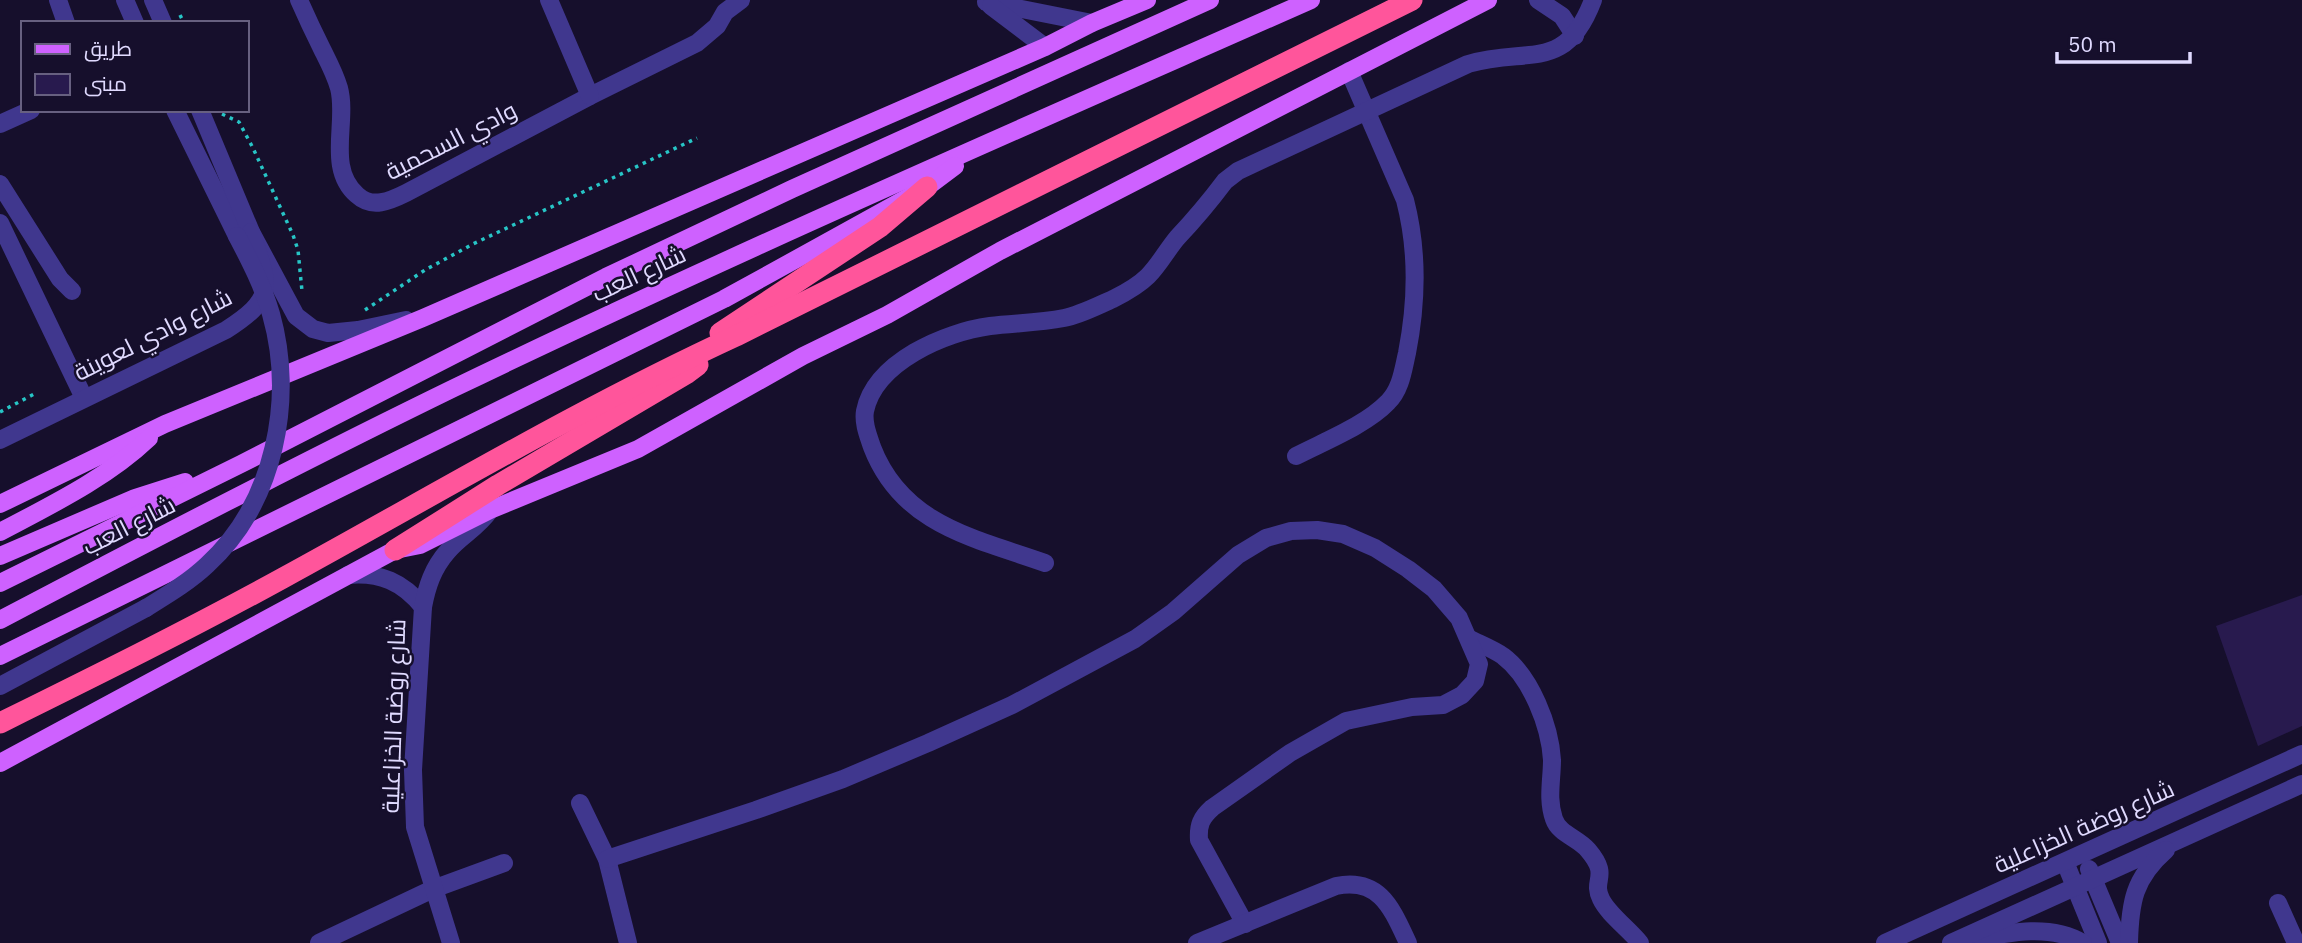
<svg xmlns="http://www.w3.org/2000/svg" width="2302" height="943" viewBox="0 0 2302 943" font-family="'IBM Plex Sans',Cairo,sans-serif">
<style>
.building{fill:#281a4e}
.lines{fill:none;stroke-linecap:round;stroke-linejoin:round}
.path{stroke:#27c5c6;stroke-width:3.5;stroke-dasharray:3.5 5;stroke-linecap:butt}
.minor{stroke:#40378e;stroke-width:18}
.major{stroke:#ce61ff;stroke-width:18}
.highway{stroke:#ff559b;stroke-width:21}
.minor-bridge{stroke:#40378e;stroke-width:18}
.labels{text-anchor:middle;stroke-width:5;stroke-linejoin:round;paint-order:stroke}
.street-label{font-size:24px;fill:#e0daff;stroke:#160f2c}
</style>
<rect width="100%" height="100%" fill="#160f2c"/>
<path class="building" d="M2302,595V726L2258,746L2216,626Z"/>
<g class="lines">
<g class="path">
<path d="M180,15L184,23"/>
<path d="M222,114L239,122L253,148L293,235L298,250L302,291"/>
<path d="M365,310L425,270L473,244L697,138"/>
<path d="M0,412L36,393"/>
</g>
<g class="minor">
<path d="M58,0L66,23"/>
<path d="M125,0L135,23"/>
<path d="M153,0L163,23"/>
<path d="M299,0C306,16 314,33 322,49C328,61 335,74 339,88C348,122 326,168 357,195C372,209 390,201 406,193L590,96L697,43L717,26L725,12L741,0"/>
<path d="M549,0L590,96"/>
<path d="M1538,0L1562,16L1575,36"/>
<path d="M986,2L1092,23"/>
<path d="M991,6L1045,47"/>
<path d="M175,110L237,236"/>
<path d="M200,110L251,232L296,316L313,329L328,333L358,330L406,320"/>
<path d="M0,124L31,110"/>
<path d="M0,184L60,279L72,291"/>
<path d="M0,223L84,398"/>
<path d="M0,440L226,330C279,296 268,285 251,232"/>
<path d="M1296,456C1325,441 1366,425 1388,402C1401,389 1403,370 1407,353C1417,302 1418,250 1405,200L1349,71"/>
<path d="M1045,563C974,538 902,525 872,447C868,435 863,423 865,411C875,362 945,332 990,326C1014,323 1039,323 1064,318C1080,315 1097,306 1113,299C1125,293 1139,285 1148,276C1159,265 1167,250 1177,238C1194,220 1210,201 1225,181L1238,171L1468,64C1528,46 1565,74 1593,0"/>
<path d="M348,575C380,572 403,582 423,607"/>
<path d="M1470,639C1480,644 1493,649 1503,656C1531,677 1550,726 1552,760C1552,780 1547,799 1554,819C1559,834 1578,838 1588,850C1611,877 1591,879 1601,899C1608,914 1629,929 1640,943"/>
<path d="M0,686L146,608"/>
<path d="M580,803L607,859L628,943"/>
<path d="M607,859L756,810L843,779L928,743L1012,705L1135,639L1173,612L1238,555L1266,538L1291,531L1317,530L1343,534L1375,548L1408,569L1434,589L1459,618L1479,664L1475,681L1462,695L1443,705L1412,707L1346,721L1290,753L1212,808C1201,818 1198,825 1199,840L1245,924"/>
<path d="M2065,862L2098,943"/>
<path d="M2089,869L2120,943"/>
<path d="M2278,903L2296,943"/>
<path d="M1976,939C2011,932 2051,924 2083,943"/>
<path d="M319,943L433,889L504,863"/>
<path d="M451,943L415,827L413,770L423,607C427,586 433,568 447,552C460,536 478,528 490,510"/>
<path d="M1197,943L1336,886C1380,877 1392,909 1408,943"/>
<path d="M1885,943L2302,754"/>
<path d="M1951,943L2302,784"/>
<path d="M2129,943C2130,902 2134,878 2166,850"/>
</g>
<g class="major">
<path d="M0,504L165,424L423,318L1045,47L1092,23L1147,0"/>
<path d="M0,532C51,505 107,478 149,438"/>
<path d="M0,556L135,498L185,482"/>
<path d="M0,583L241,464L606,277L792,189L1210,0"/>
<path d="M0,620C150,541 302,462 454,388C736,252 1024,127 1311,0"/>
<path d="M0,656L724,299L927,187L955,166"/>
<path d="M0,763L395,550L420,545L490,510L638,449L803,356L887,315L1000,251L1488,0"/>
</g>
<g class="highway">
<path d="M720,333L880,227L927,187"/>
<path d="M395,550L498,485L686,374L698,365"/>
<path d="M0,723C95,676 190,629 283,578C433,496 580,408 736,336L1412,0"/>
</g>
<path class="minor-bridge" d="M146,608C167,595 189,582 207,565C275,503 295,399 271,314C263,286 250,261 237,236"/>
</g>
<g class="labels">
<g class="street-label">
<text transform="translate(451 141) rotate(-27)" y="8">وادي السحمية</text>
<text transform="translate(639 274) rotate(-25)" y="8">شارع العب</text>
<text transform="translate(153 335) rotate(-27)" y="8">شارع وادي لعوينة</text>
<text transform="translate(129 526) rotate(-27)" y="8">شارع العب</text>
<text transform="translate(394 716) rotate(-88)" y="8">شارع روضة الخزاعلية</text>
<text transform="translate(2084 827) rotate(-24)" y="8">شارع روضة الخزاعلية</text>
</g>
</g>
<rect x="21" y="21" width="228" height="91" fill="#160f2c" stroke="#676080" stroke-width="2"/>
<rect x="35" y="44" width="35" height="10" fill="#ce61ff" stroke="#676080" stroke-width="2"/>
<text x="84" y="56" font-size="21" fill="#e0daff">طريق</text>
<rect x="35" y="74" width="35" height="21" fill="#281a4e" stroke="#676080" stroke-width="2"/>
<text x="84" y="91" font-size="21" fill="#e0daff">مبنى</text>
<path d="M2057 52v10h133v-10" fill="none" stroke="#e0daff" stroke-width="3.5"/>
<text x="2068" y="52" font-size="21" fill="#e0daff" stroke="#160f2c" stroke-width="5" paint-order="stroke">50 m</text>
</svg>
